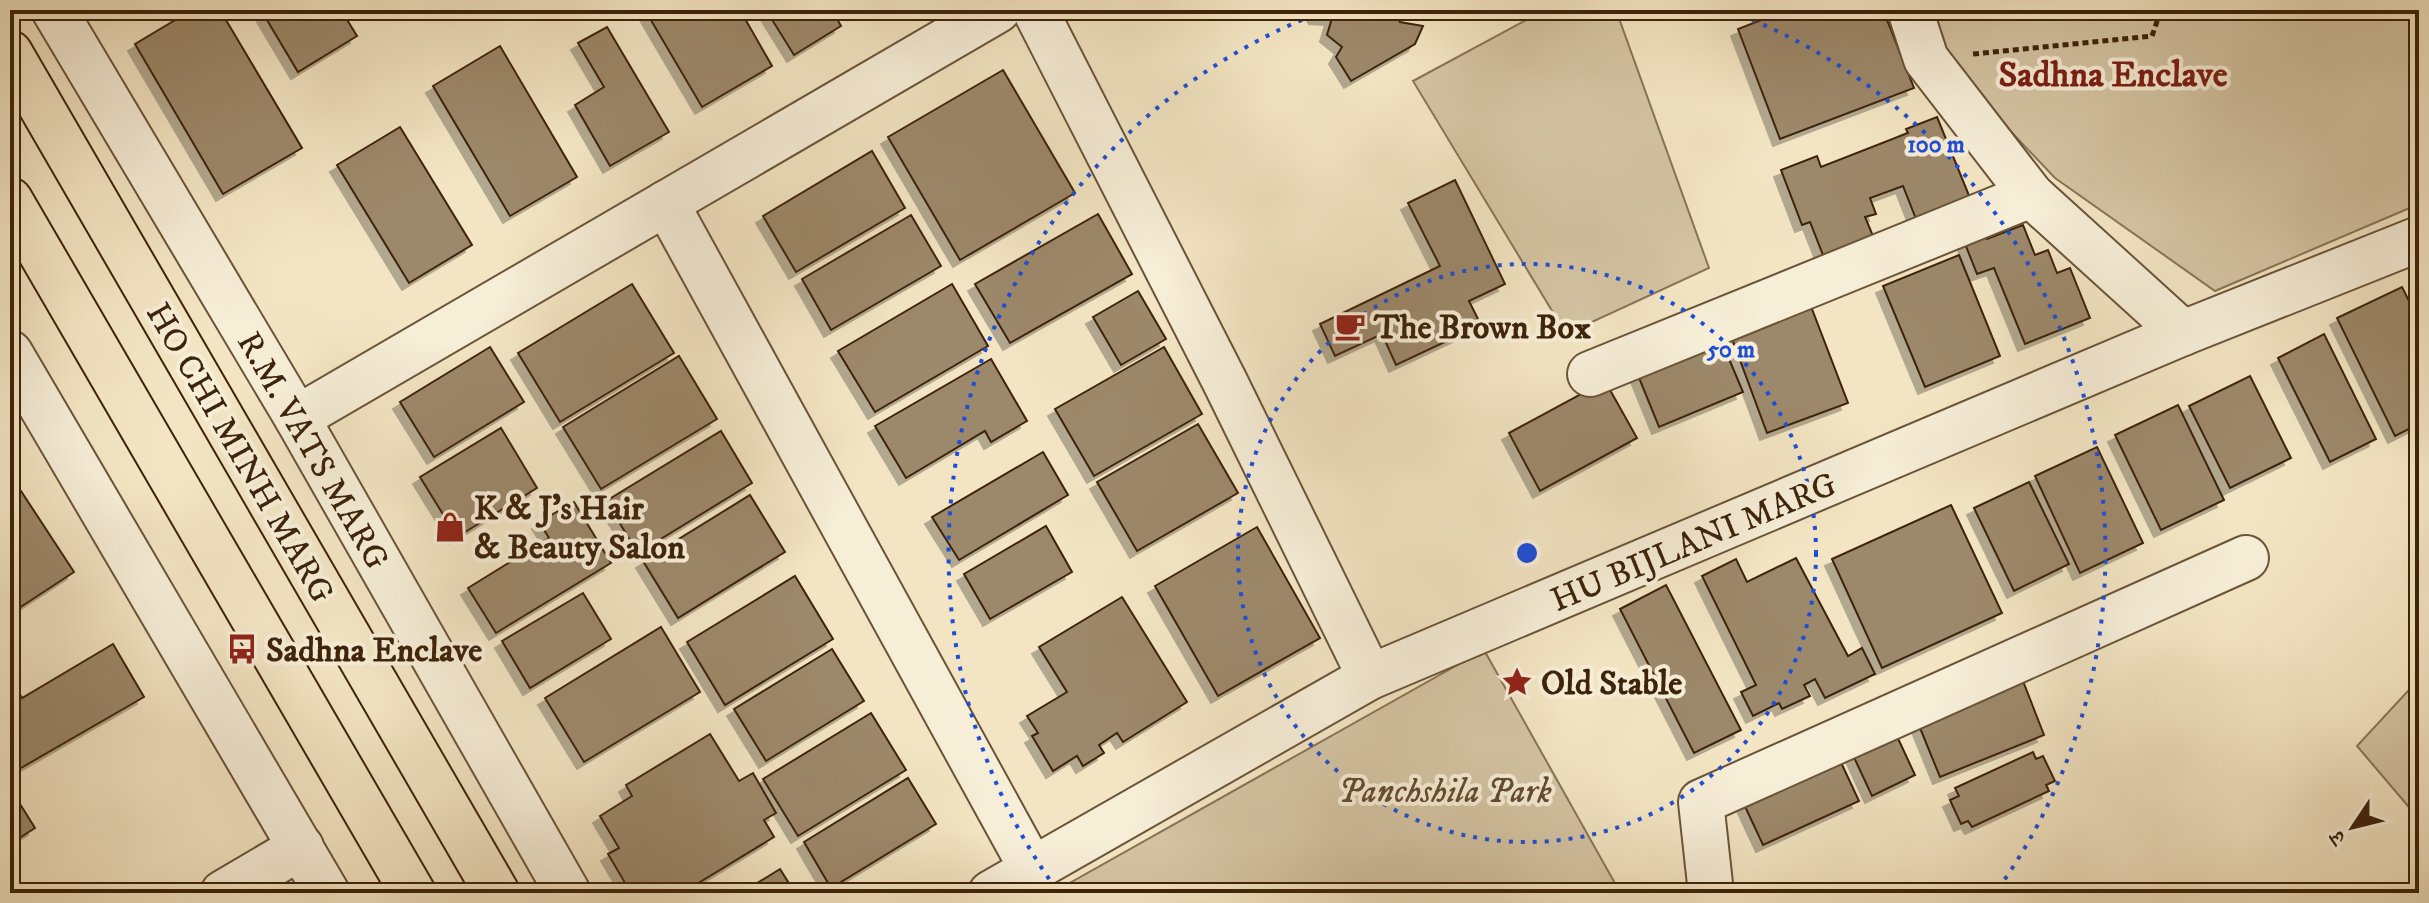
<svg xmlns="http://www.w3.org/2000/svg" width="2429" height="903" viewBox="0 0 2429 903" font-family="'IM FELL DW Pica','Noto Serif Devanagari',serif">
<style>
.green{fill:#d4c4a3;stroke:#887456;stroke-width:2}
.building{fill:#9c886a;stroke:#3d2309;stroke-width:2;filter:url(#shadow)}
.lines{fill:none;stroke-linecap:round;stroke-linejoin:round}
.minor-casing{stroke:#6a5438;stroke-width:48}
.major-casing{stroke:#3d2309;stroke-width:48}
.path{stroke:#3d2309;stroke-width:5;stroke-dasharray:6 4;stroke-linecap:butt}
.minor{stroke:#f7eed8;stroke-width:44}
.major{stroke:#f3e5c3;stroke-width:44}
.ring{fill:none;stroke:#1d4ed8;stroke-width:4;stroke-dasharray:4 8}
.labels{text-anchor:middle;stroke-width:8;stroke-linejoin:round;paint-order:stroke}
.poi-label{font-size:34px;font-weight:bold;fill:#3d2309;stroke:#f7eed8;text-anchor:start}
.street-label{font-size:34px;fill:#3d2309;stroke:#f7eed8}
.park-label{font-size:34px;font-style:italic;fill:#634b30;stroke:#f7eed8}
.neighbourhood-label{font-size:36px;font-weight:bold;fill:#7a1f14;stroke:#f7eed8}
.centre{fill:#1d4ed8;stroke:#f7eed8;stroke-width:4}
.ring-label{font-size:24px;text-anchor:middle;font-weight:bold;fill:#1d4ed8;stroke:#f7eed8;stroke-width:8;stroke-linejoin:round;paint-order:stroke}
</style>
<defs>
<filter id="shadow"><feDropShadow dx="-7" dy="7" stdDeviation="0" flood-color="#0004"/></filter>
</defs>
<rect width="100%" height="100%" fill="#f3e5c3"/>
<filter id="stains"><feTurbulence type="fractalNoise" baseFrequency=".0025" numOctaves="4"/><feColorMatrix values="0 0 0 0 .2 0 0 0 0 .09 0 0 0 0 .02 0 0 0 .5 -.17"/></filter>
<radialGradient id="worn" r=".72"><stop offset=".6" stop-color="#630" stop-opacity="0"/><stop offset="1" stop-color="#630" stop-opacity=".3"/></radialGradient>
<g class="green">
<path d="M1545,10H1616L1709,268L1566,334L1413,81Z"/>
<path d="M1936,10H2419V204L2215,291L2055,178L1940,57Z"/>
<path d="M1484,650L1616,885L1601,893H1052Z"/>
<path d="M2419,679V819L2357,746Z"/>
</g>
<g class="building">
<path d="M192,10H220L302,148L223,194L135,44Z"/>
<path d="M261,10H341L357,36L298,72Z"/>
<path d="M645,10H740L772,66L702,107Z"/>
<path d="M766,10H832L841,26L794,55Z"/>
<path d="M1312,10H1394L1400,22L1423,26L1415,44L1351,81L1336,57L1342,47L1327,35L1332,18L1316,17Z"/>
<path d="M1787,10H1883L1914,88L1780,139L1738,29Z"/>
<path d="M607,27L669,132L610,166L575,105L604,87L578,43Z"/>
<path d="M500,46L577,177L510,216L433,86Z"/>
<path d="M1003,70L1075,193L960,260L888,137Z"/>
<path d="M1937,117L1970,198L1916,219L1903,186L1870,198L1876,214L1865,217L1873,236L1823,255L1810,222L1802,225L1781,170L1817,156L1821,167L1908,133L1906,129Z"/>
<path d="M400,127L472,245L409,283L337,165Z"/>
<path d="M872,151L905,208L796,272L763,216Z"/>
<path d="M1455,180L1505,284L1469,301L1481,325L1396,365L1382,334L1335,356L1320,324L1440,266L1408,203Z"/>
<path d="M1098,214L1132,274L1010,343L975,284Z"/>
<path d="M911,215L941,266L831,330L802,279Z"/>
<path d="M1981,223L1987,239L2023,225L2035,255L2048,250L2057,273L2070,268L2090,318L2025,344L1994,268L1977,274L1960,231Z"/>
<path d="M1959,255L2000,356L1925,387L1883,286Z"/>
<path d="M632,284L674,353L560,422L518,353Z"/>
<path d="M952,284L988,346L875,412L838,351Z"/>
<path d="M2402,287L2419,321V424L2395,436L2337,318Z"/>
<path d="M1138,291L1166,339L1121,365L1093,317Z"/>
<path d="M1807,296L1848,403L1767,433L1727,325Z"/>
<path d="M1716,328L1743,392L1659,427L1633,363Z"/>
<path d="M2324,334L2376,439L2330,462L2278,358Z"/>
<path d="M490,347L524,402L434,457L400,402Z"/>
<path d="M1164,347L1202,414L1094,476L1055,409Z"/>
<path d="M679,356L717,419L601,489L563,427Z"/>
<path d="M991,359L1027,421L991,442L985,431L906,478L875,426Z"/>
<path d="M2250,376L2291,458L2230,488L2189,406Z"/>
<path d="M1605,381L1637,438L1540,491L1509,433Z"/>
<path d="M2178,405L2224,500L2161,530L2115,435Z"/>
<path d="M1198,424L1238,493L1137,551L1097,482Z"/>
<path d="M501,428L537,488L457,537L420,477Z"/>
<path d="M721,431L752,483L638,553L606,501Z"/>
<path d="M2097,447L2143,543L2080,573L2035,476Z"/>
<path d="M1043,452L1068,495L959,560L932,517Z"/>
<path d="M2029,482L2069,564L2014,591L1974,508Z"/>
<path d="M21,491L74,572L10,614V498Z"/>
<path d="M750,495L785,552L678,618L643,561Z"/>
<path d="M574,502L611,563L496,633L468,588L549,538L539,522Z"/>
<path d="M1951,505L2002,613L1882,668L1832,559Z"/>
<path d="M1046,526L1072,572L990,619L964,574Z"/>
<path d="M1257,527L1320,638L1218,696L1155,586Z"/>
<path d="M1796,558L1848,656L1862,648L1875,674L1825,698L1815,679L1804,685L1810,696L1782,709L1779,703L1753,716L1741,692L1756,685L1702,576L1736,559L1747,582Z"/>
<path d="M795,576L833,639L725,705L687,642Z"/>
<path d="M1666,585L1741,730L1694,753L1620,609Z"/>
<path d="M583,593L611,639L530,688L502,641Z"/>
<path d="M1122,597L1187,702L1123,742L1117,733L1099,745L1104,753L1083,766L1077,756L1053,771L1032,736L1038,733L1027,716L1067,692L1039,647Z"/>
<path d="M661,627L700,692L584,762L545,698Z"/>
<path d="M113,644L144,697L14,772L10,765V677L22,698Z"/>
<path d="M832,649L864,701L766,761L734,709Z"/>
<path d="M2023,681L2044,735L1940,777L1918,723Z"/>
<path d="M871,713L906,770L798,836L763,779Z"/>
<path d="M1895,732L1915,775L1872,796L1852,753Z"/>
<path d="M710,734L739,781L753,773L776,813L764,820L774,837L682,893H631L608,854L619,848L600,816L632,796L626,785Z"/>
<path d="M2033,752L2036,759L2043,756L2055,781L2046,785L2049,791L1972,827L1968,821L1961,824L1950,800L1959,796L1955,788Z"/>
<path d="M1838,756L1859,801L1763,845L1742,800Z"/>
<path d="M908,778L936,824L831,888L804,842Z"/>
<path d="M10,788L35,828L10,844Z"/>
<path d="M780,869L795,893H741Z"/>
</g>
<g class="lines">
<g class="minor-casing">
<g id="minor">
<path d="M54,10L297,418L568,893"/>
<path d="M1035,10L1225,382L1370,677"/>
<path d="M1910,10L1926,59L2031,195L2183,333"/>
<path d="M666,203L1032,869"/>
<path d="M10,353L327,893"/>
<path d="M1590,374L2031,195"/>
<path d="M297,418L998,10"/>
<path d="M223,893L301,847"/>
<path d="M991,893L1370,677L2183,333L2419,239"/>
<path d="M1711,893L1701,802L2246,558"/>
</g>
</g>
<g class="major-casing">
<g id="major">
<path d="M10,53L497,893"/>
<path d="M10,200L413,893"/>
</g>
</g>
<path class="path" d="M1973,54L2152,36L2161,10"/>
<use href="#minor" class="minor"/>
<use href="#major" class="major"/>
</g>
<g class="ring">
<circle cx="1527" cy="553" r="289"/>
<path d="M1056 889A579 579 0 0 1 1324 11M1730 11A579 579 0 0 1 1998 889"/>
</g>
<defs>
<g id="cafe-bare" transform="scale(2.4)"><path d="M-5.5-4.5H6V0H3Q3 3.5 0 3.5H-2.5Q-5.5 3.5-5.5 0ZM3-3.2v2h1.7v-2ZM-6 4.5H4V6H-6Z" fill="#8f2418" stroke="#f7eed8" stroke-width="2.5" paint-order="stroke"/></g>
<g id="shop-bare" transform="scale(2.4)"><path d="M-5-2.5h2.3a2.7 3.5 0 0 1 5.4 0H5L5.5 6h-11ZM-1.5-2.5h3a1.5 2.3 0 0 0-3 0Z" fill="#8f2418" stroke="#f7eed8" stroke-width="2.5" paint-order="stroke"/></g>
<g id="bus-bare" transform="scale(2.4)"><path d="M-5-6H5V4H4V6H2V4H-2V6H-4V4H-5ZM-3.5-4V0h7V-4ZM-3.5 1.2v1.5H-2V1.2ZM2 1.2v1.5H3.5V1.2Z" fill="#8f2418" stroke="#f7eed8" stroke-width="2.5" paint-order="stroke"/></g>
<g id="sight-bare" transform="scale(2.4)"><path d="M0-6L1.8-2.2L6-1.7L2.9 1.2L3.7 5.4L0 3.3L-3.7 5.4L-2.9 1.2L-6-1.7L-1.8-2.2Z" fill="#8f2418" stroke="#f7eed8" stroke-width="2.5" paint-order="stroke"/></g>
</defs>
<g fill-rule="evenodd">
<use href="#cafe-bare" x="1350" y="326"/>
<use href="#shop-bare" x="450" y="527"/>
<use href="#bus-bare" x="242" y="649"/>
<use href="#sight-bare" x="1517" y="682"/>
</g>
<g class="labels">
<g class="poi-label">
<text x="1374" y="338">The Brown Box</text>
<text x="474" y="519">K &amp; J's Hair<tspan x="474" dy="39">&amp; Beauty Salon</tspan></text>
<text x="266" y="661">Sadhna Enclave</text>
<text x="1541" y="694">Old Stable</text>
</g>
<g class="street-label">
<text transform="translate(314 450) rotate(60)" y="12">R.M. VATS MARG</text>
<text transform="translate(241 452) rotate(60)" y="12">HO CHI MINH MARG</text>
<text transform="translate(1693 541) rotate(-23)" y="12">HU BIJLANI MARG</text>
</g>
<g class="park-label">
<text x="1445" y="802">Panchshila Park</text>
</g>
<g class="neighbourhood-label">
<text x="2113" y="86">Sadhna Enclave</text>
</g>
</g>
<circle cx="1527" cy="553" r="12" class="centre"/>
<g class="ring-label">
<text x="1936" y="152">100 m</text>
<text x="1731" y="357">50 m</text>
</g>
<rect width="2429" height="903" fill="none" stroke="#f3e5c3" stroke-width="40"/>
<rect x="12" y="12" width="2405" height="879" fill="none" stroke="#3d2309" stroke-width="4"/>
<rect x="20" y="20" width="2389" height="863" fill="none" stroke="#3d2309" stroke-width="2"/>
<g transform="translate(2353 827) rotate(235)" stroke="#f7eed8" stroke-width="6" paint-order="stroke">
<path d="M0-6L14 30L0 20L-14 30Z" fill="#3d2309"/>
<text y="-12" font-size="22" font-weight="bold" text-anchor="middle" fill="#3d2309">उ</text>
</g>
<rect width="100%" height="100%" filter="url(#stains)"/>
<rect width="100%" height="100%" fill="url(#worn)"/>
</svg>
